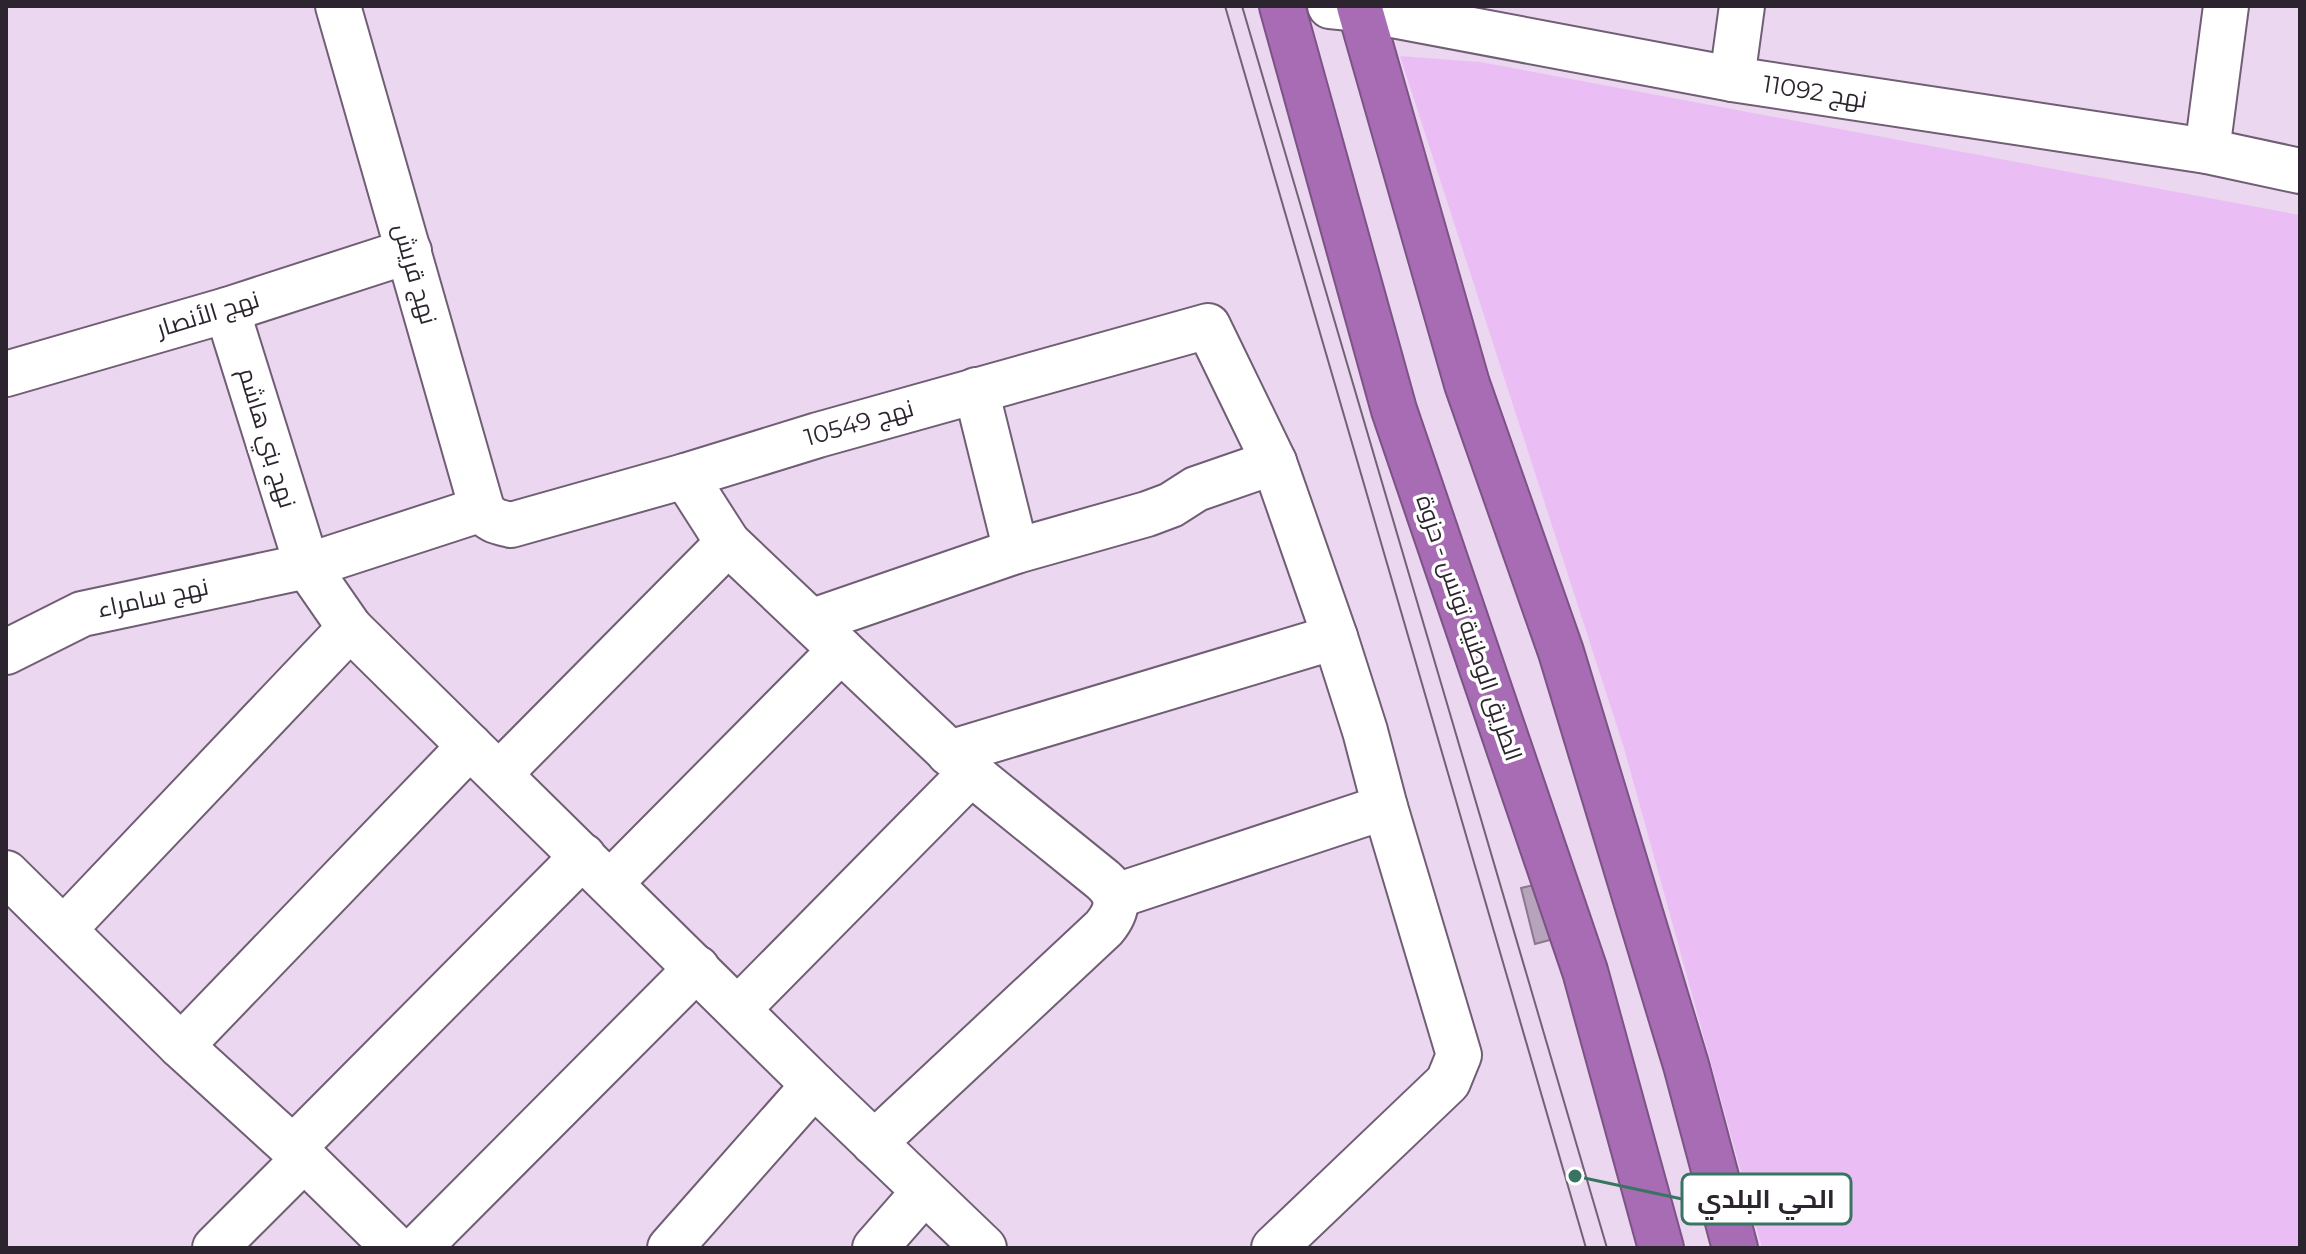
<svg xmlns="http://www.w3.org/2000/svg" width="2306" height="1254" viewBox="0 0 2306 1254" font-family="Montserrat,Cairo,sans-serif">
<style>
.green{fill:#ebbdf5}
.building{fill:#b7a3bb;stroke:#8a778e;stroke-width:2}
.lines{fill:none;stroke-linecap:round;stroke-linejoin:round}
.minor-casing{stroke:#705e74;stroke-width:48}
.highway-casing{stroke:#7c5385;stroke-width:48}
.minor{stroke:#fff;stroke-width:44}
.highway{stroke:#a76cb4;stroke-width:44}
.tram{stroke:#706373;stroke-width:2}
.labels{text-anchor:middle;stroke-width:7;stroke-linejoin:round;paint-order:stroke}
.street-label{font-size:24px;fill:#2c242e;stroke:#fff}
.leader{fill:none;stroke:#377561;stroke-width:3}
.callout-dot{fill:#377561;stroke:#fff;stroke-width:3}
.callout{fill:#fff;stroke:#377561;stroke-width:3}
.callout-label{font-size:26px;text-anchor:middle;font-weight:bold;fill:#2c242e}
</style>
<rect width="100%" height="100%" fill="#ecd7f0"/>
<path class="green" d="M1400,56L1480,62L2300,215V1248H1762L1624,748Z"/>
<path class="building" d="M1543,883L1557,938L1535,944L1521,888Z"/>
<g class="lines">
<g class="minor-casing">
<g id="minor">
<path d="M338,6L482,509C490,521 498,522 511,525L685,476L818,435L1208,326L1274,462L1335,637L1365,731L1385,807L1459,1055L1448,1082L1274,1248"/>
<path d="M1330,6L1360,9L1732,79L2207,151L2300,171"/>
<path d="M1732,79L1742,6"/>
<path d="M2207,151L2226,6"/>
<path d="M227,310L307,566L350,628L814,1085L984,1248"/>
<path d="M6,374L227,310L409,251"/>
<path d="M976,390L1016,551"/>
<path d="M685,476L728,543L971,773L1103,880C1121,896 1118,911 1104,928L874,1143"/>
<path d="M813,621L1016,551L1147,514L1171,505L1196,489L1274,462"/>
<path d="M6,652L82,614L307,566L482,509"/>
<path d="M949,753L1335,637"/>
<path d="M499,774L728,543"/>
<path d="M6,873L181,1046L293,1148L395,1248"/>
<path d="M610,883L841,650"/>
<path d="M1116,896L1385,807"/>
<path d="M64,929L350,628"/>
<path d="M738,1009L971,773"/>
<path d="M181,1046L470,746"/>
<path d="M293,1148L583,856"/>
<path d="M215,1248L304,1159"/>
<path d="M418,1248L697,968"/>
<path d="M670,1248L814,1085"/>
<path d="M875,1248L924,1192"/>
</g>
</g>
<g class="highway-casing">
<g id="highway">
<path d="M1282,6L1394,410L1585,971L1661,1248"/>
<path d="M1359,6L1467,384L1561,652L1686,1065L1735,1248"/>
</g>
</g>
<use href="#minor" class="minor"/>
<use href="#highway" class="highway"/>
<g class="tram">
<path d="M1225,6L1586,1248"/>
<path d="M1242,6L1607,1248"/>
</g>
</g>
<g class="labels">
<g class="street-label">
<text transform="translate(1815 92) rotate(9)" y="8">نهج 11092</text>
<text transform="translate(415 274) rotate(74)" y="8">نهج قريش</text>
<text transform="translate(208 314) rotate(-17)" y="8">نهج الأنصار</text>
<text transform="translate(859 423) rotate(-16)" y="8">نهج 10549</text>
<text transform="translate(267 438) rotate(73)" y="8">نهج بني هاشم</text>
<text transform="translate(153 598) rotate(-12)" y="8">نهج سامراء</text>
<text transform="translate(1469 628) rotate(71)" y="8">الطريق الوطنية تونس - حزوة</text>
</g>
</g>
<path class="leader" d="M1575 1176L1682 1199"/>
<circle class="callout-dot" cx="1575" cy="1176" r="8"/>
<rect class="callout" x="1682" y="1174" width="169" height="50" rx="8"/>
<g class="callout-label">
<text x="1766" y="1208">الحي البلدي</text>
</g>
<rect width="2306" height="1254" fill="none" stroke="#2c242e" stroke-width="16"/>
</svg>
